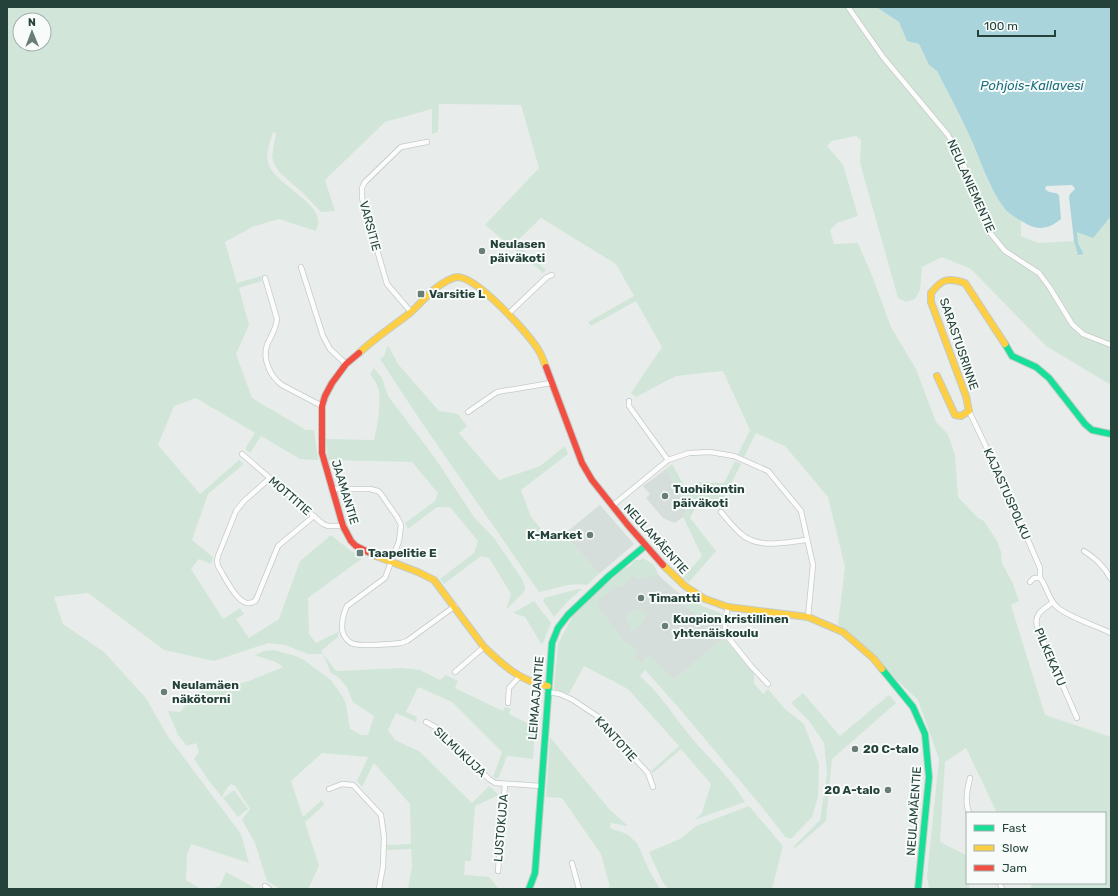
<svg xmlns="http://www.w3.org/2000/svg" width="1118" height="896" viewBox="0 0 1118 896" font-family="Rubik,sans-serif">
<style>
.built{fill:#d6dedb}
.green{fill:#d1e6d8;fill-rule:evenodd}
.water{fill:#a9d4db}
.lines{fill:none;stroke-linecap:round;stroke-linejoin:round}
.street-casing{stroke:#c5cac8;stroke-width:6}
.fast-casing{stroke:#c3cbc8;stroke-width:8}
.slow-casing{stroke:#c3cbc8;stroke-width:8}
.jam-casing{stroke:#c3cbc8;stroke-width:8}
.street{stroke:#fcfcfc;stroke-width:4.5}
.fast{stroke:#16e098;stroke-width:6}
.slow{stroke:#ffcf43;stroke-width:6}
.jam{stroke:#f24e42;stroke-width:6}
.poi-dot{fill:#697e78;stroke:#f7fbf9;stroke-width:1.5}
.labels{text-anchor:middle;stroke-width:4;stroke-linejoin:round;paint-order:stroke}
.street-label{font-size:12px;fill:#24423a;stroke:#f7fbf9}
.poi-label{font-size:12px;font-weight:bold;fill:#24423a;stroke:#f7fbf9;text-anchor:start}
.water-label{font-size:13px;font-style:italic;fill:#1c6f80;stroke:#f7fbf9}
</style>
<rect width="100%" height="100%" fill="#e8edeb"/>
<g class="built">
<path d="M666,469L687,507L683,517L675,523L663,518L646,498L650,494L643,486Z"/>
<path d="M600,505L634,544L599,574L564,534Z"/>
<path d="M626,569L655,572L675,590L698,605L723,614L721,633L724,638L674,680L651,657L645,658L643,665L633,655L589,601Z"/>
</g>
<g class="green">
<path d="M7,7H876L899,22L907,40L919,44L929,65L937,71L970,137L989,184L1006,210L1021,220V236L1038,243L1074,241L1078,255L1080,256L1082,255L1078,243L1077,232L1111,205V385L1046,346L971,269L942,257L922,267L920,290L915,299L906,302L898,298L860,163L861,140L856,136L832,141L827,146L843,165L858,216L837,223L830,230L834,244L858,243L873,278L891,327L916,369L936,422L948,434L955,455L958,497L978,518L984,521L997,541L1001,552L1002,563L1013,584L1019,601L1011,605L1045,715L1111,737V889H1030L1033,883H1105V813H997L966,748L945,762L940,842L966,855L967,883H969V889H929L927,876L939,759L918,700L838,624L845,567L828,497L785,446L756,433L744,457L738,454L750,430L723,371L676,376L636,397L631,393L662,347L636,301L591,326L588,322L634,296L616,264L541,218L515,243L546,270L543,273L485,225L539,168L521,105L439,104L438,132L432,134V109L385,122L325,180L335,211L321,212L303,193L280,173L274,164L272,156L276,133L273,132C270,142 266,153 268,162C272,182 316,200 318,219C319,223 317,227 316,231L279,219L252,227L225,242L237,283L261,276L262,281L239,288L249,325L236,354L252,398L306,430H314L318,460L300,459L261,436L250,453L245,449L255,433L196,398L174,406L158,445L200,494L239,460L244,464L208,494L192,540L213,557L211,564L199,559L191,569L223,619L240,608L244,614L236,619L249,638L279,619L300,561L331,535L351,551L364,557L308,598L309,634L316,643L338,632V637L321,651L336,671L402,668L420,670L440,680L446,675L458,681L455,688L503,711L505,707L511,709L509,714L535,727L533,759L507,756L498,779L493,777L502,752L452,702L418,687L406,712L417,717L416,722L396,713L388,730L395,740L419,751L472,803L489,786L499,795L475,806L471,861H465L464,875L489,877L499,889H408L412,866L411,849L387,850V845L411,844L410,804L374,763L362,787L357,781L368,757L322,753L291,781L303,817L322,800L324,805L305,822L319,866L308,889H280L267,881L255,843L242,820L250,809L235,786L231,784L227,788L222,797L209,781L194,759L199,752L196,743L187,746L178,735L168,711L180,712L195,694L204,690L221,689L249,681L283,667C276,660 264,659 255,655L264,651L274,650L296,656L304,660L331,680L343,697L346,704L350,729L361,735H368L374,716L353,702L346,686L338,677L331,673L323,654H308L285,645L268,643L214,661L164,650L88,593L54,597L63,624L104,652L146,698L167,735L241,834L249,863L191,844L187,855L186,880L201,889H7ZM20,20H44V44H20Z"/>
<path d="M388,345L398,364L439,411L458,414L467,426L459,433L499,480L540,466L565,446L568,454L521,490L531,517L549,538H559L564,534L599,574L587,585C571,582 555,589 539,592L420,420L380,359L384,356Z"/>
<path d="M374,368L382,378L388,396L435,458L474,517L494,538L522,579L525,587L524,592L506,610L511,594L489,558L481,556L444,584L440,579L474,553L478,541L450,507H437L408,529L405,523L435,501L438,493L412,462L328,460L326,439L374,440C377,428 382,400 378,388C377,384 373,378 370,374Z"/>
<path d="M735,461L741,464L721,504L696,506L690,518L716,551L689,582L683,578L702,556L683,517L687,507L666,469L672,464L686,489L698,482L724,483Z"/>
<path d="M643,558L654,565L658,573L655,577L652,576L639,579L632,576L621,588L614,585L608,593L600,598L598,603L599,608L624,641L636,648L637,655L634,656L643,664L645,658L651,657L674,680L724,638L754,673V683L763,694L768,689L785,709L804,724L819,764L818,797L812,817L791,839L785,837L766,812L679,708L645,670L640,676C647,683 655,690 661,698C672,712 683,728 695,742C712,761 732,780 745,802L694,820L702,813L711,784L681,749L653,773L651,771L679,746L628,689L584,666L569,694L554,689L558,644L573,615L621,571L630,566L635,560H640Z"/>
<path d="M578,589H582L567,602L554,617L543,601L544,598Z"/>
<path d="M684,595L698,604L723,615V617L720,619L703,613L697,616L691,611L690,609L683,605V599L681,598Z"/>
<path d="M534,601L551,623L542,645L525,617L513,613Z"/>
<path d="M634,609L636,611C640,610 642,611 644,614L646,613L647,616L642,621L643,623L632,631L629,628L630,626L625,617Z"/>
<path d="M803,693L840,736L889,695L896,703L832,759L826,821L795,848L793,847L820,820L827,773L824,743L810,722L791,703Z"/>
<path d="M550,737L609,809L628,826L611,823L610,828L627,834L637,843L649,870L660,889H602L610,887L601,854L562,798L546,797Z"/>
<path d="M234,790L248,809L238,817L223,798Z"/>
<path d="M749,806L783,846L772,889H668L662,881L649,852L680,839L696,826Z"/>
<path d="M226,872L257,889H210L220,886Z"/>
</g>
<path class="water" d="M876,7H1111V216L1093,238L1077,232L1078,243L1083,253L1082,255H1078L1074,241L1069,197L1070,194L1075,189L1074,187L1072,185L1046,186L1045,189C1049,194 1055,191 1059,195L1061,219C1049,229 1038,231 1025,223C1018,219 1009,214 1005,209C988,187 981,161 970,137C960,115 948,93 937,71L929,65L919,44L907,41L899,22Z"/>
<g class="lines">
<g class="street-casing">
<g id="street">
<path d="M848,7L883,57L948,135L962,160L991,234L1005,251L1039,273L1050,288L1072,324L1083,334L1111,345"/>
<path d="M301,267L323,336L330,349L346,364"/>
<path d="M265,278L277,319C276,329 271,336 267,345C262,360 271,377 282,385L322,406"/>
<path d="M411,312L387,284L362,198V188L365,182L401,147L427,142"/>
<path d="M508,314L547,277L552,275"/>
<path d="M629,401V406L668,460"/>
<path d="M969,411L1004,484L1040,568V578"/>
<path d="M468,412L497,392L551,383"/>
<path d="M242,454L323,524L328,526H343"/>
<path d="M270,478L244,501L236,511L218,556L217,561L218,566C225,577 241,614 256,600L278,546L314,516"/>
<path d="M333,489H370L378,491L381,494L397,517L401,525L399,541L385,578L347,606C343,614 342,619 342,627C342,634 345,639 351,643C359,647 391,644 401,643L407,641L455,606"/>
<path d="M612,506L668,460L689,453L710,452L734,456L768,471L801,511L813,565L808,617"/>
<path d="M721,512C727,519 733,527 740,533C758,550 785,542 807,540"/>
<path d="M1084,551C1096,559 1104,566 1111,579"/>
<path d="M1030,582L1034,578H1040C1047,586 1048,599 1057,607C1068,617 1097,626 1111,633"/>
<path d="M1053,602C1043,610 1034,613 1037,627L1077,718"/>
<path d="M728,607C726,616 723,627 727,636L751,666L768,684"/>
<path d="M455,672L484,647"/>
<path d="M548,692L560,694L573,700L597,716L622,745L648,773L653,787"/>
<path d="M508,703L509,688L519,677"/>
<path d="M426,722L439,729L489,779L495,783L541,786"/>
<path d="M329,789L342,784L353,785L381,815L384,837L383,866L379,889"/>
<path d="M969,813C965,803 967,789 970,778"/>
<path d="M572,863L579,889"/>
<path d="M498,871L505,784"/>
<path d="M1000,883L1002,889"/>
<path d="M265,886L269,889"/>
</g>
</g>
<g class="fast-casing">
<g id="fast">
<path d="M1005,344L1012,356L1036,367L1049,378L1085,424L1092,430L1111,434"/>
<path d="M882,669L913,707L925,734L929,777L918,889"/>
<path d="M529,889L535,873L552,643L558,628L568,615L609,576L645,546"/>
</g>
</g>
<g class="slow-casing">
<g id="slow">
<path d="M359,353C375,338 393,326 410,313C419,305 427,295 436,288C441,284 452,277 458,277C478,278 529,334 539,351C542,356 544,362 546,367"/>
<path d="M937,376L955,415L961,416L969,411L966,396L931,302V293C942,279 948,277 965,283L1005,344"/>
<path d="M376,556L418,572L434,580L484,647C503,665 521,682 548,686"/>
<path d="M663,565L685,586L705,599L728,607L808,617L843,632L873,658L882,669"/>
</g>
</g>
<g class="jam-casing">
<g id="jam">
<path d="M359,353L346,364L332,383L325,396L322,406V453L343,526L351,541L356,546L376,556"/>
<path d="M546,367L582,463L592,480L627,524L663,565"/>
</g>
</g>
<use href="#street" class="street"/>
<use href="#fast" class="fast"/>
<use href="#slow" class="slow"/>
<use href="#jam" class="jam"/>
</g>
<g class="poi-dot">
<circle cx="482" cy="251" r="4"/>
<rect x="417" y="290" width="8" height="8" rx="2"/>
<circle cx="665" cy="496" r="4"/>
<circle cx="590" cy="535" r="4"/>
<rect x="356" y="549" width="8" height="8" rx="2"/>
<circle cx="641" cy="598" r="4"/>
<circle cx="665" cy="626" r="4"/>
<circle cx="164" cy="692" r="4"/>
<circle cx="855" cy="749" r="4"/>
<circle cx="888" cy="790" r="4"/>
</g>
<g class="labels">
<g class="street-label">
<text transform="translate(971 186) rotate(66)" y="4">NEULANIEMENTIE</text>
<text transform="translate(370 226) rotate(75)" y="4">VARSITIE</text>
<text transform="translate(959 344) rotate(71)" y="4">SARASTUSRINNE</text>
<text transform="translate(345 492) rotate(73)" y="4">JAAMANTIE</text>
<text transform="translate(1007 494) rotate(66)" y="4">KAJASTUSPOLKU</text>
<text transform="translate(290 496) rotate(41)" y="4">MOTTITIE</text>
<text transform="translate(656 539) rotate(48)" y="4">NEULAMÄENTIE</text>
<text transform="translate(1050 657) rotate(67)" y="4">PILKEKATU</text>
<text transform="translate(536 698) rotate(-85)" y="4">LEIMAAJANTIE</text>
<text transform="translate(616 739) rotate(48)" y="4">KANTOTIE</text>
<text transform="translate(460 752) rotate(43)" y="4">SILMUKUJA</text>
<text transform="translate(914 811) rotate(-86)" y="4">NEULAMÄENTIE</text>
<text transform="translate(501 828) rotate(-85)" y="4">LUSTOKUJA</text>
</g>
<g class="poi-label">
<text x="490" y="248">Neulasen<tspan x="490" dy="14">päiväkoti</tspan></text>
<text x="429" y="298">Varsitie L</text>
<text x="673" y="493">Tuohikontin<tspan x="673" dy="14">päiväkoti</tspan></text>
<text x="582" y="539" text-anchor="end">K-Market</text>
<text x="368" y="557">Taapelitie E</text>
<text x="649" y="602">Timantti</text>
<text x="673" y="623">Kuopion kristillinen<tspan x="673" dy="14">yhtenäiskoulu</tspan></text>
<text x="172" y="689">Neulamäen<tspan x="172" dy="14">näkötorni</tspan></text>
<text x="863" y="753">20 C-talo</text>
<text x="880" y="794" text-anchor="end">20 A-talo</text>
</g>
<g class="water-label">
<text x="1032" y="90">Pohjois-Kallavesi</text>
</g>
</g>
<rect width="1118" height="896" fill="none" stroke="#24423a" stroke-width="16"/>
<rect x="966" y="812" width="140" height="72" fill="#f7fbf9" stroke="#a3b1ad"/>
<rect x="974" y="825" width="20" height="6" fill="#16e098" stroke="#a3b1ad"/>
<text x="1002" y="832" font-size="12" fill="#24423a">Fast</text>
<rect x="974" y="845" width="20" height="6" fill="#ffcf43" stroke="#a3b1ad"/>
<text x="1002" y="852" font-size="12" fill="#24423a">Slow</text>
<rect x="974" y="865" width="20" height="6" fill="#f24e42" stroke="#a3b1ad"/>
<text x="1002" y="872" font-size="12" fill="#24423a">Jam</text>
<g transform="translate(32 32) rotate(359)"><circle r="19" fill="#f7fbf9" stroke="#a3b1ad"/>
<path d="M0-3L7 15L0 10L-7 15Z" fill="#697e78"/>
<text y="-6" font-size="11" font-weight="bold" text-anchor="middle" fill="#24423a">N</text>
</g>
<path d="M978 30v6h77v-6" fill="none" stroke="#24423a" stroke-width="2"/>
<text x="984" y="30" font-size="12" fill="#24423a" stroke="#f7fbf9" stroke-width="3" paint-order="stroke">100 m</text>
</svg>
